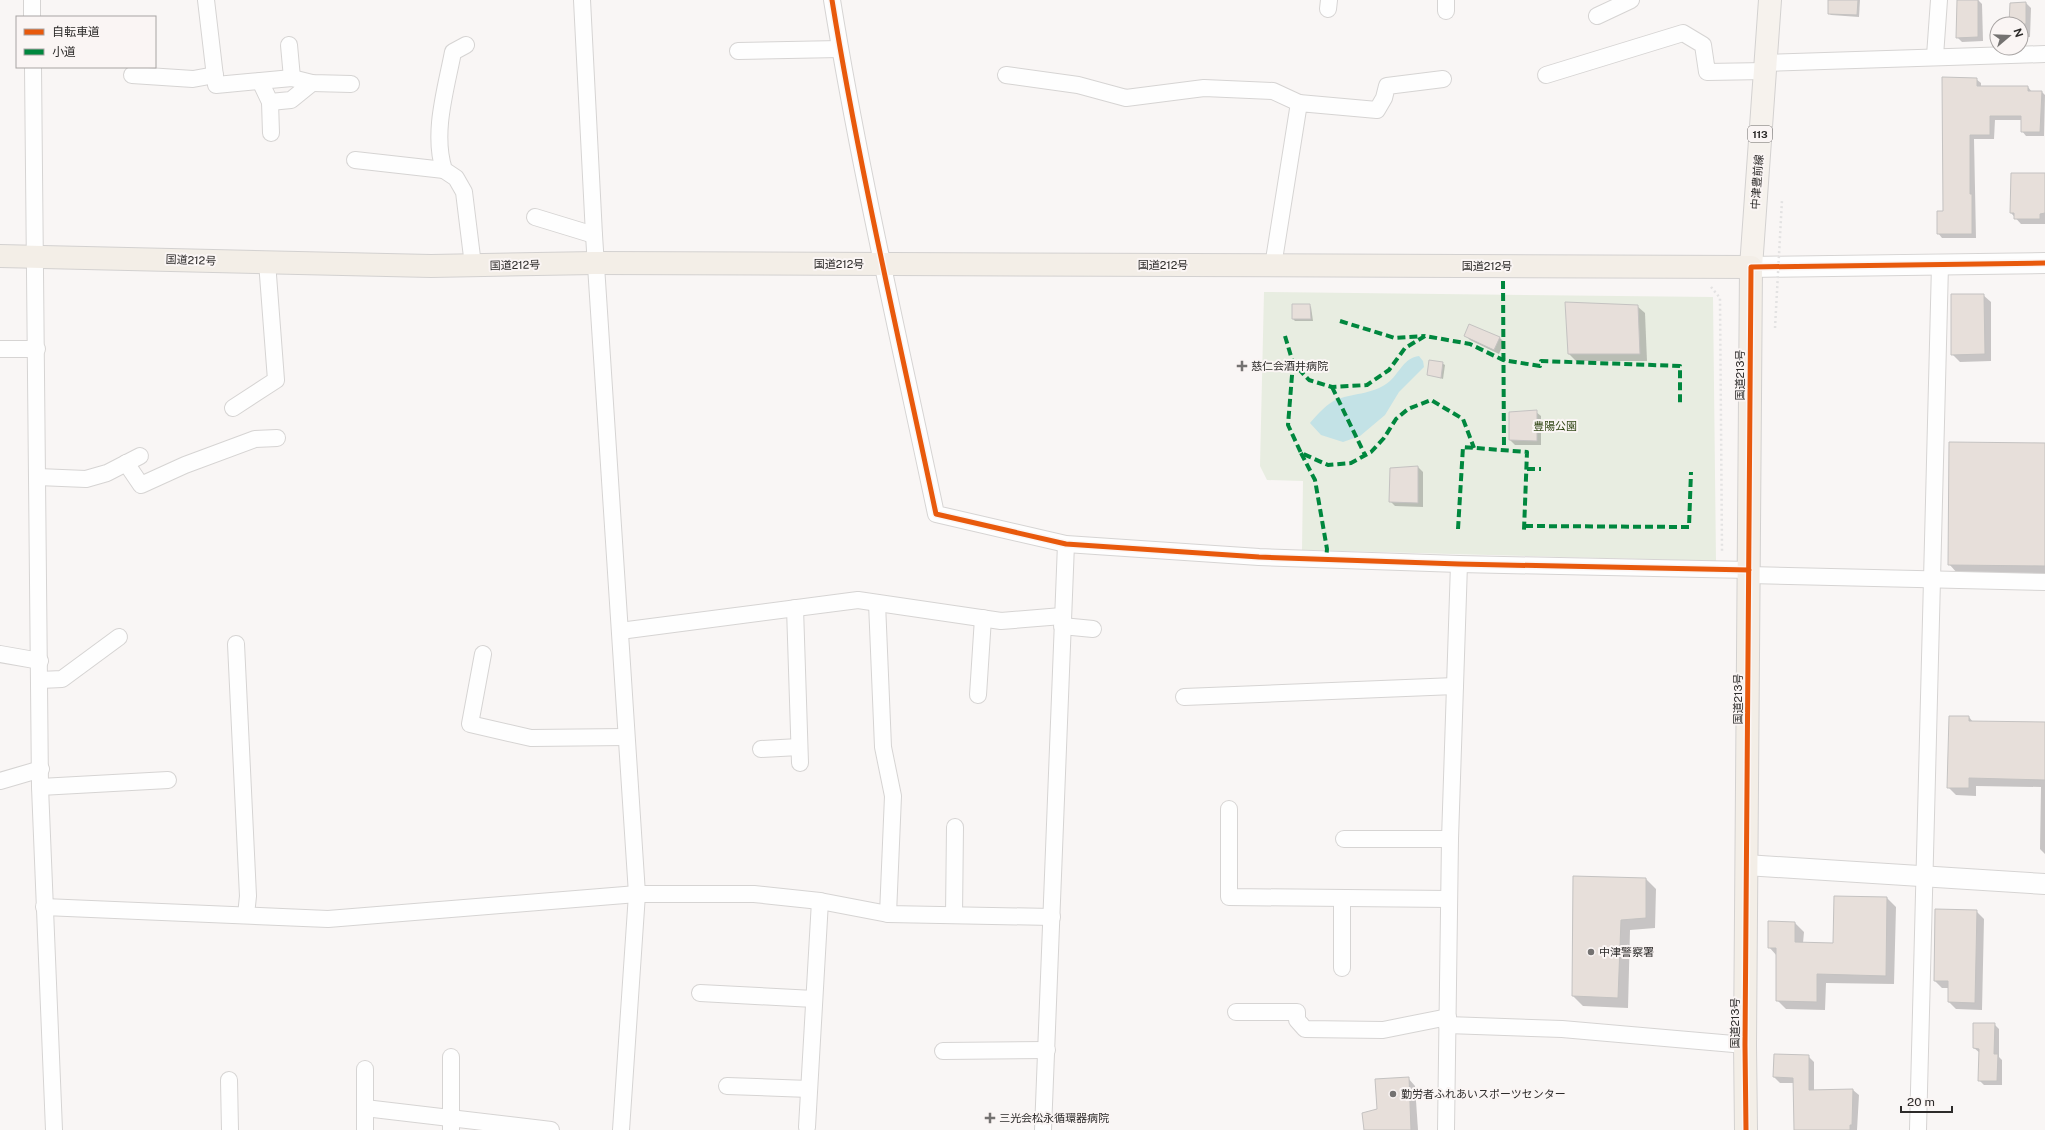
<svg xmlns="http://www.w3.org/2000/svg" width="2045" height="1130" viewBox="0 0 2045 1130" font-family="'Public Sans','Noto Sans JP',sans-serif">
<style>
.green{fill:#e8ede1}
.water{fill:#c3e2e6}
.shadow{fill:#0003}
.building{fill:#e7dfda;stroke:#c4c2c1}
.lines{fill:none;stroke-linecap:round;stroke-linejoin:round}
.minor-casing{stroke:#d6d4d3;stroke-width:18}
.tertiary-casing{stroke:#d6d4d3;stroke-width:22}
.primary-casing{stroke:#d3d1d0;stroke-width:24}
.trunk-casing{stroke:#d3d1d0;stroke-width:24}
.path{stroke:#e3e2e2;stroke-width:2.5;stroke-dasharray:2 3;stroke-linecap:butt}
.minor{stroke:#fefefe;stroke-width:16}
.tertiary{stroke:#fefefe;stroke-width:20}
.primary{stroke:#f6f2ed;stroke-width:22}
.trunk{stroke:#f3eee7;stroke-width:22}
.path-bridge{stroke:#e3e2e2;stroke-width:2.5;stroke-dasharray:2 3;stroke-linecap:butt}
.quiet{stroke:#00873e;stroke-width:4;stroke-dasharray:8 4;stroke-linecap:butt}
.cycleway-casing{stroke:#faf5f4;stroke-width:8}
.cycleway{stroke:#e8590c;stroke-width:5}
.poi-dot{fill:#747271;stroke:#faf5f4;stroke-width:1.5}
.labels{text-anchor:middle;stroke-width:4;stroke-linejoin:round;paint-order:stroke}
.shield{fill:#faf5f4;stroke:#6a6867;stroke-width:1}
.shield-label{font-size:10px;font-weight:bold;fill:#2d2b2a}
.street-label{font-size:11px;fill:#2d2b2a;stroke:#faf5f4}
.poi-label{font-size:11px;fill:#2d2b2a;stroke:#faf5f4;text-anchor:start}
.park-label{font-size:11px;fill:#314615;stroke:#faf5f4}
</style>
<rect width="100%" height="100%" fill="#f9f6f5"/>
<path class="green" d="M1264,292L1713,297L1716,561L1302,550L1303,481L1267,480L1260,466Z"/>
<path class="water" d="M1419,356L1423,361L1424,367L1399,392L1385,415L1360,436L1343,442L1321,435L1310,423C1318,414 1327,403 1338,399C1355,393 1375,394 1390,381C1400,372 1404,358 1419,356Z"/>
<g class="shadow">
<path d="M1829,0H1860L1859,17L1831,15L1829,13Z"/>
<path d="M1958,0H1978L1982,4L1983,41L1962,42L1957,37Z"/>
<path d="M2026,3L2031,8L2030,37H2021V24H2010Z"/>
<path d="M1976,79L1981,83V87H2028L2032,92H2042L2045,95L2044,136H2026L2022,131V120H1995L1994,139H1974L1976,238H1942L1938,233Z"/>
<path d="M2045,174V224H2021L2011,213Z"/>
<path d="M1983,295L1991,302V361L1960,362L1952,354Z"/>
<path d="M1309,305L1311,307L1313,321H1295L1293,319Z"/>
<path d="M1637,306L1645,313L1647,361H1576L1569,354Z"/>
<path d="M1465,335L1499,337L1504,342L1499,354L1470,340Z"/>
<path d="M1442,363L1445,365L1443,379L1428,374Z"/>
<path d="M1536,412L1541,416V445H1515L1510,440Z"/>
<path d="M2045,444V575L1958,574L1949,564Z"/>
<path d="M1418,467L1423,472V507L1395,506L1390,501L1391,469Z"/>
<path d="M1969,717L1973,722L2045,723V854L2040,849L2041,787L1976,786V796L1956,795L1948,787Z"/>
<path d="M1646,879L1656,889L1655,928L1630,930L1628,1008L1583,1006L1573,996Z"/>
<path d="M1887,898L1896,907L1894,984L1826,983L1825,1010L1786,1009L1777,1000V956L1769,947L1795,923L1804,932L1803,943L1834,944Z"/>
<path d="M1976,911L1984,919L1982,1010L1956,1009L1949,1002V988H1942L1935,981Z"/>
<path d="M1994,1024L1999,1029V1057L2002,1060V1085H1984L1979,1080L1980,1053L1974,1048Z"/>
<path d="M1808,1056L1814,1062V1091L1853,1090L1859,1095L1857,1130H1795L1794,1083H1780L1774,1077Z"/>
<path d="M1408,1078L1415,1086L1418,1130H1365L1378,1110Z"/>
</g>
<g class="building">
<path d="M1828,0H1858L1857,15L1828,14Z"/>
<path d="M1957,0H1978V37L1956,38Z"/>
<path d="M2026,2V24H2009L2010,3Z"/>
<path d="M1942,77L1977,78V86H2028V91H2042L2040,132H2021V116H1990V135H1970V194H1972V234H1937V211H1943Z"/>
<path d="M2011,173H2045V213L2040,214V219H2014V213H2010Z"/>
<path d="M1951,294H1984L1985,354L1951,355Z"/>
<path d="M1565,302L1638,305L1640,354H1568Z"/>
<path d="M1292,304H1310L1311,319H1292Z"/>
<path d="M1469,324L1500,337L1494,350L1464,336Z"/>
<path d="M1429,360L1443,362L1441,378L1427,375Z"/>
<path d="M1537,410V441L1509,440V412Z"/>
<path d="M1949,442L2045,443V566L1948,565Z"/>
<path d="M1418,466V503L1389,502L1390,468Z"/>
<path d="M1949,716H1969V721L2045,722V780L1969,778V788H1947Z"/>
<path d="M1573,876L1646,878V918L1621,920L1618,998L1572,996Z"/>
<path d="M1834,896L1887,897L1886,976L1817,974V1002L1776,1001V948H1768V921L1795,922V942L1833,943Z"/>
<path d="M1935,909L1977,910L1975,1003L1948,1002V981H1934Z"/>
<path d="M1973,1023H1995L1994,1054H1998L1997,1081H1978L1979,1049L1973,1048Z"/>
<path d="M1774,1054L1809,1055V1090L1853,1089L1852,1125H1850V1130H1794L1793,1078L1773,1077Z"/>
<path d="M1409,1077L1411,1130H1364L1362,1113L1377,1109L1375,1079Z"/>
</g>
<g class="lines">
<g class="minor-casing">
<g id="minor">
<path d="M32,0V17"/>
<path d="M206,0L216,85L292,78L312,83L351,84"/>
<path d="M582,0L594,235L637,894L621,1130"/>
<path d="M832,0C860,172 900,343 936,514L1066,544L1259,557L1459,564L1749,570"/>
<path d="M1446,0V11"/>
<path d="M1328,9L1329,0"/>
<path d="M1597,16L1631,0"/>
<path d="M289,45L292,78"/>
<path d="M466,45L453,52C446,89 432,133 444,170L456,178L464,192L473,265"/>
<path d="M738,51L840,49"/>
<path d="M1935,56L1939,0"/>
<path d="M1766,63L2045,54"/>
<path d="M33,67L40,787L54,1130"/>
<path d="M132,75L193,79L215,75"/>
<path d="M1006,75L1078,85L1126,98L1204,88L1273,91L1299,103"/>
<path d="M1546,75L1683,33L1703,45L1707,72L1765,71"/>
<path d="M260,81L270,102L291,100L312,83"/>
<path d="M270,102L271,133"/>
<path d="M355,160L444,170"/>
<path d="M535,217L594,235"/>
<path d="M1273,266L1299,103L1377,110L1384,98L1387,86L1443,79"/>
<path d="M0,349H37"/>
<path d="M233,408L276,380L267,262"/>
<path d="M126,463L141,485L185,465L255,439L277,438"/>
<path d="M38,477L86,479L107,473L140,456"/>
<path d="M1749,575L2045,582"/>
<path d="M877,603L883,747L893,796L888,914"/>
<path d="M795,608L800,763"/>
<path d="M1062,626L1093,629"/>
<path d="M620,631L858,600L1001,621L1062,616"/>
<path d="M236,644L248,896L246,915"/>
<path d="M0,654L40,661"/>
<path d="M483,654L470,724L531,738L626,737"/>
<path d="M40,680L62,679L119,637"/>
<path d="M978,695L983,618"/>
<path d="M1184,697L1455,686"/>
<path d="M761,749L799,747"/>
<path d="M0,781L41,769"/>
<path d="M40,787L168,780"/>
<path d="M1229,809V897L1449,899"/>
<path d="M1344,839H1450"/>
<path d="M44,907L328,919L637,894H754L820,901L888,914L1052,917"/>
<path d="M954,915L955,827"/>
<path d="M1342,968V898"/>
<path d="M700,993L814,999"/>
<path d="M1236,1012H1297V1020L1305,1029L1383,1030L1448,1017"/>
<path d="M1447,1025L1562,1029L1745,1045"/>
<path d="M943,1051L1047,1050"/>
<path d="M365,1069V1130"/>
<path d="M229,1080L230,1130"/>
<path d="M727,1086L809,1089"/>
<path d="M365,1108L551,1130"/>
<path d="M807,1127L820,901"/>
<path d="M451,1130V1057"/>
<path d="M1043,1130L1066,544"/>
<path d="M1446,1130L1450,839L1459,564"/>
<path d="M1918,1130L1940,265"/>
</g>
</g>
<g class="tertiary-casing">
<g id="tertiary">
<path d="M1751,267L2045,263"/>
<path d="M1746,865L2045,884"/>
</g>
</g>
<g class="primary-casing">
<path id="primary" d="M1751,267L1770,0"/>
</g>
<g class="trunk-casing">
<path id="trunk" d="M0,256L431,266L595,263L1751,267L1745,1045L1746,1130"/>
</g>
<path class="path" d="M1711,287L1720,298L1722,551"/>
<use href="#minor" class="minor"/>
<use href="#tertiary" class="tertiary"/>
<use href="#primary" class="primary"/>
<use href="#trunk" class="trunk"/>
<path class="path-bridge" d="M1775,328L1782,200"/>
<g class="quiet">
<path d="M1503,281L1504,450"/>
<path d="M1340,321L1395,338L1424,336"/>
<path d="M1285,336L1293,363L1309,380L1332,387L1367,385L1389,370L1405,348L1425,336L1470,344L1503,360L1540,366L1541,361L1680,366V404"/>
<path d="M1293,363L1288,425L1301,453L1328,465L1351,463L1371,452L1384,438L1396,419L1408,409L1431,400L1463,419L1474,448"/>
<path d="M1332,387L1365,455"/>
<path d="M1301,453L1315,480L1327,549L1326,560"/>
<path d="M1527,469H1541"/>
<path d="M1525,526L1689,527L1691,472"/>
<path d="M1458,529L1463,447L1527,452L1524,530"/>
</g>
<g class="cycleway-casing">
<g id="cycleway">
<path d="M832,0C860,172 900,343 936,514L1066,544L1259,557L1459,564L1749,570"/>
<path d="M1746,1130L1745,1045L1751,267L2045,263"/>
</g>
</g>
<use href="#cycleway" class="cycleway"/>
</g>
<g class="poi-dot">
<path d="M1240 360h4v4h4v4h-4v4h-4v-4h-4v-4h4z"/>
<circle cx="1591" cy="952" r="4"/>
<circle cx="1393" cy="1094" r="4"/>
<path d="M988 1112h4v4h4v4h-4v4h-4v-4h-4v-4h4z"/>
</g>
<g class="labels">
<rect class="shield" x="1748" y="126" width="24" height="16" rx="3"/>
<g class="shield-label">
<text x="1760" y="138">113</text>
</g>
<g class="street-label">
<text transform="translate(1757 182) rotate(-86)" y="4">中津豊前線</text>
<text transform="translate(191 260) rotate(2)" y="4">国道212号</text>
<text x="839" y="268">国道212号</text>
<text transform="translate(515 265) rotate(-1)" y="4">国道212号</text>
<text x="1163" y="269">国道212号</text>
<text x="1487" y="270">国道212号</text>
<text transform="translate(1740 375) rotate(-90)" y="4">国道213号</text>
<text transform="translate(1738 699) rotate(-90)" y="4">国道213号</text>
<text transform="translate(1735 1023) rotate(-90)" y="4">国道213号</text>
</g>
<g class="poi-label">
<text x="1251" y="370">慈仁会酒井病院</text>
<text x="1599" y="956">中津警察署</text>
<text x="1401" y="1098">勤労者ふれあいスポーツセンター</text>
<text x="999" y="1122">三光会松永循環器病院</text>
</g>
<g class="park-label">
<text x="1555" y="430">豊陽公園</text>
</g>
</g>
<rect x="16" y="16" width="140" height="52" fill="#faf5f4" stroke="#a8a4a3"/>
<rect x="24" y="29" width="20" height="6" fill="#e8590c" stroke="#a8a4a3"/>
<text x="52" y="36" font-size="12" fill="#2d2b2a">自転車道</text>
<rect x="24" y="49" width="20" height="6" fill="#00873e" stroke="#a8a4a3"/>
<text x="52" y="56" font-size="12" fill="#2d2b2a">小道</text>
<g transform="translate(2009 36) rotate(71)"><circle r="19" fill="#faf5f4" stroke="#a8a4a3"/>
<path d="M0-3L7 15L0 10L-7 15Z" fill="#747271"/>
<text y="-6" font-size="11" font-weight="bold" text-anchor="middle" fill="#2d2b2a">N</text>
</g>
<path d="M1901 1106v6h51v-6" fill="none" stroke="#2d2b2a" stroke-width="2"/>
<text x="1907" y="1106" font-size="12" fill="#2d2b2a" stroke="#faf5f4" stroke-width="3" paint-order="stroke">20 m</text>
</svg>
